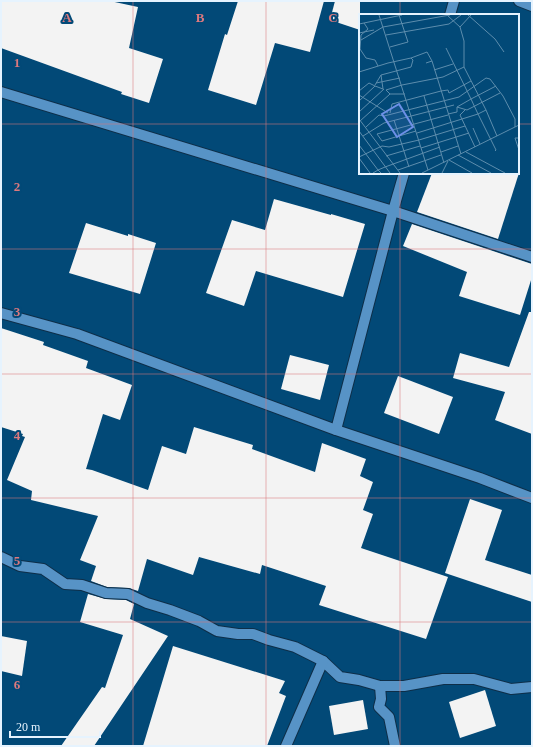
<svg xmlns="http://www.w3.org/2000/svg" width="533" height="747" viewBox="0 0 533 747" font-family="Georgia,serif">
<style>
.building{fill:#f3f3f3}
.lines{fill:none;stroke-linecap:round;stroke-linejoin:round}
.minor-casing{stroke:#0e2e48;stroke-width:12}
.minor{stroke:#5793c6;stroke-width:10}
.grid{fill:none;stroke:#dc797e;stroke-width:1;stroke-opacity:0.55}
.inset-road{fill:none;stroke:#5d8dad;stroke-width:1}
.view{fill:#6d90e7;fill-opacity:0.15;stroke:#6d90e7;stroke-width:2}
.inset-edge{fill:none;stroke:#e6f3fe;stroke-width:2}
.grid-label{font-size:13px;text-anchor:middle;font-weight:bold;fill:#dc797e;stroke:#024977;stroke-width:4;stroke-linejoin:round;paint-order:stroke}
</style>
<rect width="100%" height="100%" fill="#024977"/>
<g class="building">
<path d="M1,1H110L138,7L129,48L163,59L149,103L121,94L122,92L1,48Z"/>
<path d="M238,1H324L310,52L275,43L256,105L208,90L225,34L227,35Z"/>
<path d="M335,1H360V30L330,20Z"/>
<path d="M432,173H519L498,239L417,212Z"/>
<path d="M274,199L331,215V214L365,224L343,297L256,271L244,306L206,293L232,220L265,230Z"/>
<path d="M86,223L128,236V234L156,243L140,294L69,273Z"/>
<path d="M412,224L532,264V277L520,315L459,296L467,272L403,246Z"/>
<path d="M529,312H532V434L495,420L505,392L453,378L460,353L509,367Z"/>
<path d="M1,328L44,342L43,345L88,361L86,368L132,385L120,420L103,414L86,469L92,470L148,490L162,446L186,454L194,427L253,445L252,449L315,472L322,443L366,459L360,476L373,482L363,510L373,514L361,548L448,577L426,639L319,605L326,586L262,565L260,574L199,557L193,575L147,559L138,591L129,588L107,587L91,581L96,566L80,560L98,516L31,500L32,491L7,480L25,437L22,436L23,434L1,427Z"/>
<path d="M290,355L329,365L320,400L281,389Z"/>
<path d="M398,376L453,397L439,434L384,413Z"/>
<path d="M470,499L502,510L485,560L532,575V602L445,573Z"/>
<path d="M88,594L106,599L126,600L134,604L130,619L168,636L94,746H61L102,687L105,688L123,635L80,622Z"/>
<path d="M1,636L27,641L22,676L1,671Z"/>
<path d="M173,646L285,681L279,693L286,696L267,746H143Z"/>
<path d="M485,690L496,726L460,738L449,702Z"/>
<path d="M363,700L368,729L334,735L329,706Z"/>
</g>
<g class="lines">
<g class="minor-casing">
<g id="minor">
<path d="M519,1L532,6"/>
<path d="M450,15L454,1"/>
<path d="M1,92L393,211L532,257"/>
<path d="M1,313L77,334L336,430L480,478L532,498"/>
<path d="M336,430L393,211L404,173"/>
<path d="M1,557L20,566L43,569L65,584L82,585L106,593L128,594L147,603L170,610L199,621L217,631L238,634H253L269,640L295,647L323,661L340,677L359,680L380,686H404L443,679H474L511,689L532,687"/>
<path d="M380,686L381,699L379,707L389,717L395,746"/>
<path d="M286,746L323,661"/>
</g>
</g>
<use href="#minor" class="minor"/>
</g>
<path class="grid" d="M133,1V746M266,1V746M400,1V15M1,124H360M518,124H532M400,173V746M1,249H532M1,374H532M1,498H532M1,622H532"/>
<g transform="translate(359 14)">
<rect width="160" height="160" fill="#024977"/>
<path class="inset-road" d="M20,1L69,156M109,1L136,25L145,38M89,2L101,13L112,1M5,9L43,1M0,10L5,9L9,15L2,21L1,35L7,44L16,46L19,52M101,13L105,27V53L127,96M0,19L15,16M27,21L90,10L102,1M2,26L24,13L91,1M31,33L49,28L40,1M87,34L112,85L137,72M52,44L68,38L73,47M67,49L73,47L102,140M75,56L94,50M0,58L29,49L52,44L54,46L52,53L22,61L16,71M17,69L41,64M43,71L84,63L105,53M0,77L10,69L16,72M31,80H46M0,81L29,99M65,82L85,149M0,87L16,72L24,75L22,61M98,93L112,85L119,100L127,96L138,122M106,96L101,101L116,133M0,98L25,75M31,99L33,90L82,77L89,76L90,79L112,67M89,100L98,98V93L108,96L141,79M0,105L41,159M35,106L50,153M1,107L31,80L27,76L43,71M7,113L20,101L25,102L100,83L127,64L131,65L144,82L156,105V113M114,114L121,130M0,117L31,159M57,117L23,127L18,120L89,101M58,119L119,100L137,136L136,137M4,122L25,109L95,91M160,124H156L160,136M0,131L19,156L14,159M62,134L110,119M82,138L99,132M107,138L146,159M99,141L132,159M27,142L61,132M0,143L23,132L30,133L60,126L106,112M0,144L11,159M90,146L113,159M39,156L82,141M22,159L19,156L26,153L81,133M63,159L160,111M83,159L89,147"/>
<path class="view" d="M40,90L54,113L38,123L23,100Z"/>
<rect width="160" height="160" class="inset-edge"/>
</g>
<g class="grid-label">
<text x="67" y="22">A</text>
<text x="200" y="22">B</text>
<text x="333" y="22">C</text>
<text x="17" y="67">1</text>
<text x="17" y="191">2</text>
<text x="17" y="316">3</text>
<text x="17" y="440">4</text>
<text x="17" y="565">5</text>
<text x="17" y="689">6</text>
</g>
<rect width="533" height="747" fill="none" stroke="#e6f3fe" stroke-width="4"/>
<path d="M10 731v6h90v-6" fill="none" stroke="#e6f3fe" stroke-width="2"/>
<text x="16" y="731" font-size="12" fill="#e6f3fe" stroke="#024977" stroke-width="3" paint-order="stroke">20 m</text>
</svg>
